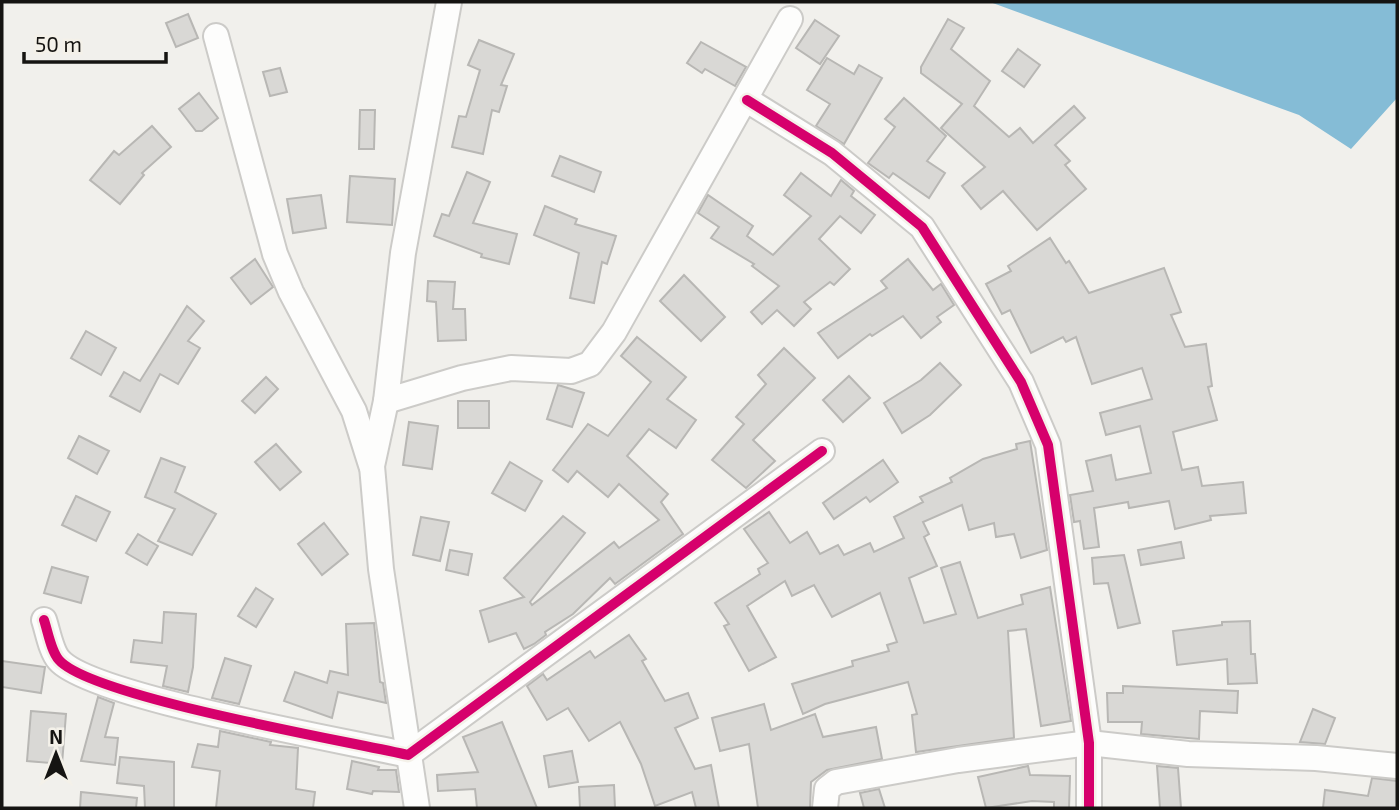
<svg xmlns="http://www.w3.org/2000/svg" width="1399" height="810" viewBox="0 0 1399 810" font-family="'Exo 2',sans-serif">
<style>
.water{fill:#85bcd6}
.building{fill:#d9d8d5;stroke:#b8b7b4;stroke-width:2}
.lines{fill:none;stroke-linecap:round;stroke-linejoin:round}
.minor-casing{stroke:#cccbc8;stroke-width:28}
.minor{stroke:#fdfdfc;stroke-width:24}
.cycleway-casing{stroke:#f4f1e9;stroke-width:15}
.cycleway{stroke:#d6006c;stroke-width:10}
</style>
<rect width="100%" height="100%" fill="#f1f0ec"/>
<path class="water" d="M990,2H1397V98L1351,149L1299,115Z"/>
<g class="building">
<path d="M188,14L198,38L176,47L166,23Z"/>
<path d="M948,19L964,28L951,49L990,81L974,106L1009,137L1020,128L1033,143L1074,106L1085,118L1055,145L1070,161L1065,165L1086,189L1037,230L1003,191L981,209L962,186L985,167L941,128L962,104L921,73V67Z"/>
<path d="M815,20L839,36L820,64L796,48Z"/>
<path d="M479,40L514,54L501,85L507,86L499,112L492,110L483,154L452,147L459,116L466,117L480,70L468,65Z"/>
<path d="M701,42L746,67L735,86L705,69L702,73L687,63Z"/>
<path d="M1018,49L1040,65L1024,87L1002,71Z"/>
<path d="M827,58L854,74L859,65L882,78L844,144L816,126L830,104L807,90Z"/>
<path d="M280,68L287,92L270,96L263,72Z"/>
<path d="M199,93L218,118L202,131H196L179,109Z"/>
<path d="M904,98L946,136L927,161L945,173L929,198L893,173L889,178L868,163L895,127L885,119Z"/>
<path d="M360,110H375L374,149H359Z"/>
<path d="M152,126L171,147L142,173L144,175L120,204L90,180L114,151L119,155Z"/>
<path d="M560,156L601,172L594,192L552,176Z"/>
<path d="M467,172L490,182L473,223L517,234L509,264L481,257L482,254L434,236L442,214L449,216Z"/>
<path d="M801,173L831,196L841,180L854,191L851,196L875,215L861,233L840,216L819,239L850,269L834,285L830,282L804,302L811,309L794,326L777,310L762,324L751,312L779,286L752,266L754,264L711,238L719,227L698,213L708,195L753,226L747,236L773,255L811,216L784,195Z"/>
<path d="M350,176L395,179L392,225L347,222Z"/>
<path d="M321,195L326,228L293,233L287,199Z"/>
<path d="M545,206L577,219L575,224L616,236L607,264L602,262L594,303L570,298L579,253L534,235Z"/>
<path d="M1050,238L1066,263L1069,261L1089,293L1164,268L1181,312L1171,315L1185,347L1206,344L1212,386L1208,387L1217,420L1173,432L1182,470L1198,467L1202,486L1243,482L1246,513L1210,516L1211,520L1175,529L1169,501L1129,508L1128,502L1094,508L1099,547L1084,549L1080,521L1074,522L1070,495L1093,491L1086,461L1111,455L1116,480L1151,473L1140,426L1106,435L1100,413L1152,399L1142,368L1092,384L1076,337L1066,342L1063,337L1031,353L1010,310L1002,314L986,284L1011,271L1008,266Z"/>
<path d="M255,259L273,287L251,304L231,278Z"/>
<path d="M908,259L933,290L941,284L954,305L937,317L941,322L921,338L903,316L872,336L870,334L838,358L818,333L887,288L881,281Z"/>
<path d="M684,275L725,317L701,341L660,301Z"/>
<path d="M428,281L455,282L453,309H465L466,340L438,341L436,302L427,301Z"/>
<path d="M187,306L204,321L188,341L200,348L178,384L160,374L140,412L110,396L124,372L140,381Z"/>
<path d="M86,331L116,348L101,375L71,358Z"/>
<path d="M637,337L686,377L667,399L696,420L676,448L649,429L627,456L668,494L661,502L683,534L615,584L610,578L573,614L545,632L546,635L534,644L524,649L516,633L489,642L480,611L524,597L504,578L563,516L585,533L530,602L532,605L614,542L619,548L659,520L619,484L608,497L577,471L568,482L553,470L588,424L608,436L651,382L621,356Z"/>
<path d="M784,348L815,378L753,440L775,461L746,488L712,460L744,424L736,417L766,384L758,375Z"/>
<path d="M940,363L961,385L930,415L902,433L884,403L921,380Z"/>
<path d="M849,376L870,398L843,422L823,400Z"/>
<path d="M266,377L278,389L255,413L242,401Z"/>
<path d="M558,385L584,393L572,427L547,419Z"/>
<rect x="458" y="401" width="31" height="27"/>
<path d="M409,422L438,426L432,469L403,465Z"/>
<path d="M79,436L109,451L97,474L68,458Z"/>
<path d="M1030,441L1047,550L1021,558L1014,534L996,537L994,523L969,530L962,505L923,522L929,534L924,537L937,566L909,578L924,623L956,614L941,568L960,562L978,618L1023,604L1021,595L1050,587L1071,721L1041,726L1026,629L1008,631L1014,738L916,752L912,715L917,714L908,682L825,704L803,714L792,684L853,666L852,661L889,651L887,645L897,642L880,593L832,617L814,585L792,596L785,581L747,606L776,657L749,671L724,626L729,624L715,603L760,574L758,569L768,563L744,529L769,512L790,543L807,532L820,554L838,545L844,555L870,543L874,552L904,538L894,517L923,502L920,497L952,482L950,478L983,459L1017,449L1016,444Z"/>
<path d="M276,444L301,472L280,490L255,462Z"/>
<path d="M161,458L185,467L175,492L216,514L192,555L158,541L175,509L145,497Z"/>
<path d="M883,460L898,482L870,502L866,497L834,519L823,503Z"/>
<path d="M510,462L542,481L525,511L492,493Z"/>
<path d="M76,496L110,512L96,541L62,525Z"/>
<path d="M421,517L449,522L440,561L413,555Z"/>
<path d="M324,523L348,554L322,575L298,544Z"/>
<path d="M138,534L158,546L147,565L126,553Z"/>
<path d="M1181,542L1184,558L1141,565L1138,550Z"/>
<path d="M450,550L472,554L468,575L446,570Z"/>
<path d="M1124,555L1140,623L1118,628L1108,583L1094,584L1092,558Z"/>
<path d="M52,567L88,577L81,603L44,593Z"/>
<path d="M256,588L273,599L256,627L238,616Z"/>
<path d="M164,612L196,614L193,667L188,692L163,686L167,666L131,662L134,640L162,643Z"/>
<path d="M1250,621L1251,654H1255L1257,683L1228,684L1227,659L1177,665L1173,631L1222,625V622Z"/>
<path d="M374,623L380,682L383,683L386,703L338,692L332,718L284,701L295,672L327,683L330,671L348,675L346,624Z"/>
<path d="M629,635L646,659L642,661L665,701L688,693L698,718L675,728L695,769L711,765L719,808H696L692,792L655,806L641,764L620,722L589,741L568,708L547,720L527,686L543,674L547,680L590,651L595,658Z"/>
<path d="M225,658L251,666L239,704L212,698Z"/>
<path d="M2,661L45,667L41,693L2,687Z"/>
<path d="M1123,686L1238,691L1237,713L1200,711L1199,739L1141,734L1142,722H1108L1107,693H1123Z"/>
<path d="M98,697L114,703L105,737L118,738L115,765L81,761Z"/>
<path d="M764,704L771,730L815,714L823,737L876,727L882,759L827,770L811,782L810,808H758L749,744L720,751L712,718Z"/>
<path d="M1313,709L1335,718L1325,744L1300,742Z"/>
<path d="M31,711L66,714L62,764L27,761Z"/>
<path d="M502,722L537,808H477L475,789L438,791L437,775L478,772L463,737Z"/>
<path d="M220,731L271,742L270,745L298,748L296,789L315,792L313,808H216L220,771L192,767L198,744L218,747Z"/>
<path d="M572,751L578,782L549,787L544,756Z"/>
<path d="M120,757L174,762V808H145L144,786L117,783Z"/>
<path d="M352,761L379,767L378,770H396L399,792L373,791L372,794L347,789Z"/>
<path d="M1028,766L1030,775L1070,776L1069,808H1054V802L1032,801L986,808L978,777Z"/>
<path d="M1157,766L1178,768L1181,808H1160Z"/>
<path d="M1372,778L1397,781V808H1323L1325,790L1368,796Z"/>
<path d="M614,785L615,808H580L579,787Z"/>
<path d="M879,789L885,808H864L860,793Z"/>
<path d="M81,792L137,798L136,808H80Z"/>
</g>
<g class="lines">
<g class="minor-casing">
<g id="minor">
<path d="M216,36L275,254L291,292L354,411L371,465"/>
<path d="M747,100L832,153L922,227L1021,382L1048,445L1089,743V808"/>
<path d="M386,401L462,378L511,368L571,371L590,364L614,332L790,19"/>
<path d="M44,620C48,632 51,651 59,660C91,697 347,741 408,755L822,451"/>
<path d="M417,808L381,569L372,466L386,401L403,253L449,2"/>
<path d="M825,808L827,789L836,782L958,760L1089,743L1188,754L1316,758L1397,766"/>
</g>
</g>
<use href="#minor" class="minor"/>
<g class="cycleway-casing">
<g id="cycleway">
<path d="M747,100L832,153L922,227L1021,382L1048,445L1089,743V808"/>
<path d="M44,620C48,632 51,651 59,660C91,697 347,741 408,755L822,451"/>
</g>
</g>
<use href="#cycleway" class="cycleway"/>
</g>
<rect width="1399" height="810" fill="none" stroke="#151412" stroke-width="7"/>
<g transform="translate(56 754)" stroke="#f4f1e9" stroke-width="5" paint-order="stroke">
<path d="M0-5L12 26L0 18L-12 26Z" fill="#151412"/>
<text y="-10" font-size="19" font-weight="bold" text-anchor="middle" fill="#151412">N</text>
</g>
<path d="M24 52v10h142v-10" fill="none" stroke="#151412" stroke-width="3.5"/>
<text x="35" y="52" font-size="21" fill="#151412" stroke="#f4f1e9" stroke-width="5" paint-order="stroke">50 m</text>
</svg>
